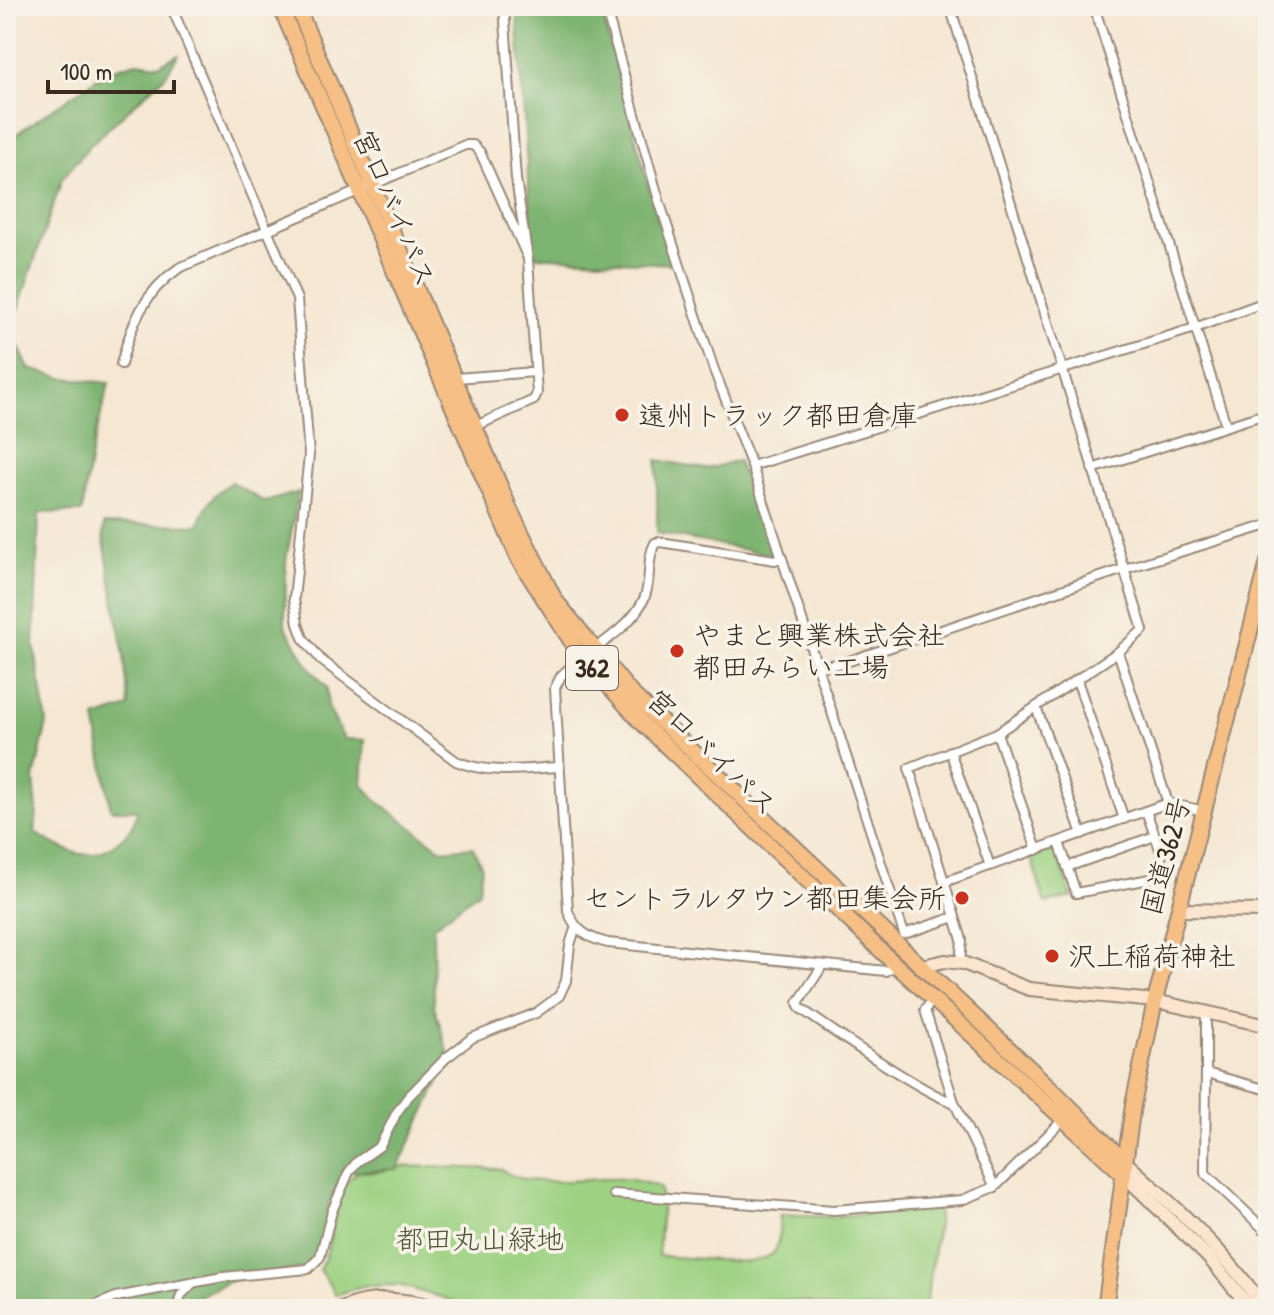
<svg xmlns="http://www.w3.org/2000/svg" width="1274" height="1315" viewBox="0 0 1274 1315" font-family="'Patrick Hand','Klee One',sans-serif">
<style>
.green{fill:#9ed283;stroke:#6c7e50;stroke-width:2}
.forest{fill:#7eb471;stroke:#5c6f48;stroke-width:2}
.lines{fill:none;stroke-linecap:round;stroke-linejoin:round}
.street-casing{stroke:#988878;stroke-width:12}
.secondary-casing{stroke:#988878;stroke-width:16}
.highway-casing{stroke:#988878;stroke-width:18}
.street{stroke:#fff;stroke-width:8}
.secondary{stroke:#fbe5cf;stroke-width:12}
.highway{stroke:#f5bf86;stroke-width:14}
.poi-dot{fill:#c8321e;stroke:#f7f3e8;stroke-width:3}
.labels{text-anchor:middle;stroke-width:7;stroke-linejoin:round;paint-order:stroke}
.shield{fill:#f7f3e8;stroke:#73665b;stroke-width:2}
.shield-label{font-size:26px;font-weight:bold;fill:#3b2a1e}
.street-label{font-size:28px;fill:#3b2a1e;stroke:#f7f3e8}
.poi-label{font-size:28px;fill:#3b2a1e;stroke:#f7f3e8;text-anchor:start}
.park-label{font-size:28px;fill:#545437;stroke:#f7f3e8}
</style>
<rect width="100%" height="100%" fill="#f7f3e8"/>
<filter id="ink" filterUnits="userSpaceOnUse"><feTurbulence type="fractalNoise" baseFrequency=".0125" numOctaves="2"/><feDisplacementMap in="SourceGraphic" scale="16" xChannelSelector="R" yChannelSelector="G"/><feConvolveMatrix kernelMatrix="1 2 1 2 8 2 1 2 1" color-interpolation-filters="sRGB"/></filter>
<filter id="wash" filterUnits="userSpaceOnUse"><feTurbulence type="fractalNoise" baseFrequency=".006" numOctaves="4" result="noise"/><feDisplacementMap in="SourceGraphic" scale="32" xChannelSelector="R" yChannelSelector="G"/><feGaussianBlur stdDeviation="1.8" result="paint"/><feColorMatrix in="noise" values="0 0 0 0 0 0 0 0 0 0 0 0 0 0 0 0 0 1.4 0 .05"/><feComposite in="paint" operator="in"/></filter>
<g filter="url(#wash)">
<rect width="100%" height="100%" fill="#f5e7d2"/>
<g class="green">
<path d="M1056,848L1072,897L1045,903L1031,857Z"/>
<path d="M398,1166L501,1169C529,1191 588,1177 623,1179C635,1179 649,1184 660,1187L662,1206L658,1256L748,1262C784,1256 777,1247 780,1215L834,1217L935,1209L938,1214V1224L925,1309H837L806,1302L770,1300L745,1302L719,1309H468L444,1298L398,1285L362,1286L336,1295L319,1269C337,1245 328,1193 355,1174C361,1169 366,1172 373,1172C381,1173 391,1168 398,1166Z"/>
</g>
<g class="forest">
<path d="M547,6H600L670,264L533,256L517,14Z"/>
<path d="M179,54L165,76L90,145L62,179L11,330L29,369L64,378L109,383L91,454L82,512L39,513L34,645L47,723L34,779L37,810L35,833C49,841 66,852 82,854C106,857 135,833 137,810H111L95,718L129,707L124,656L103,535L104,524L199,525C205,505 213,494 231,482L265,502L299,492L286,560L285,625L306,663L327,688L328,707L344,739L365,740L362,784L377,801L442,850L473,847L482,867L479,891L433,927L434,1005L450,1059L397,1169L345,1172L329,1202L324,1245L309,1267L232,1280L172,1309H6V141L108,71L136,62L159,65Z"/>
<path d="M657,460L706,469L738,461L773,555L657,533Z"/>
</g>
</g>
<g filter="url(#ink)">
<g class="lines">
<g class="street-casing">
<g id="street">
<path d="M171,6L297,299L309,455L294,599L298,624L303,638L321,660L456,761C489,775 523,769 558,767"/>
<path d="M605,6L658,197L681,269L714,370L752,466L904,934L955,917L909,768L997,733L1118,652L1143,630L950,6"/>
<path d="M1094,6L1226,425"/>
<path d="M121,364C131,325 144,292 179,268L465,145H473L480,152L527,256"/>
<path d="M456,378L535,372"/>
<path d="M476,426L534,400L537,393L528,260L516,179L504,6"/>
<path d="M752,466L1195,328L1268,301"/>
<path d="M1092,469L1268,413"/>
<path d="M781,558L775,560L660,542L655,543C646,559 652,581 644,599C628,633 587,650 561,676L555,688L568,911C575,930 587,938 608,943L886,971L897,966"/>
<path d="M1118,652L1168,803"/>
<path d="M818,667L843,663L1124,569L1268,525"/>
<path d="M1077,680L1124,819"/>
<path d="M1036,707L1082,834"/>
<path d="M997,733L1037,850"/>
<path d="M950,751L990,866"/>
<path d="M1059,842L1076,893L1155,878L1162,855L1146,811"/>
<path d="M1067,867L1155,836"/>
<path d="M944,882L1168,803L1204,811"/>
<path d="M955,917L962,940L960,962"/>
<path d="M823,965L798,1003L800,1008C824,1025 933,1100 954,1102"/>
<path d="M933,999L925,1010L954,1102L995,1187"/>
<path d="M1206,1013V1073L1268,1090"/>
<path d="M1206,1073L1205,1173L1268,1233"/>
<path d="M614,1194L834,1210L962,1200L995,1187L1063,1120"/>
<path d="M1267,1232L1268,1177"/>
<path d="M87,1309L116,1297L223,1277L308,1269L320,1257L332,1211L349,1172L357,1162L380,1146L397,1112L408,1097L446,1058L472,1038L536,1013L559,996L566,981L570,945L576,926"/>
<path d="M177,1309L181,1295L191,1285"/>
</g>
</g>
<g class="secondary-casing">
<g id="secondary">
<path d="M1178,910L1268,911"/>
<path d="M922,966L945,961L963,963L1029,989L1155,1001L1268,1026"/>
<path d="M1125,1162C1177,1208 1226,1252 1265,1309"/>
<path d="M1124,1175L1210,1259L1251,1309"/>
<path d="M342,1309C374,1294 408,1299 441,1309"/>
</g>
</g>
<g class="highway-casing">
<g id="highway">
<path d="M280,6L519,560L578,652L640,721L897,966L1124,1175"/>
<path d="M297,6L511,512L555,600L630,692L1056,1093L1125,1162"/>
<path d="M1105,1309L1133,1105L1155,1001L1268,562"/>
</g>
</g>
<use href="#street" class="street"/>
<use href="#secondary" class="secondary"/>
<use href="#highway" class="highway"/>
</g>
</g>
<g class="poi-dot">
<circle cx="622" cy="415" r="8"/>
<circle cx="677" cy="651" r="8"/>
<circle cx="962" cy="898" r="8"/>
<circle cx="1052" cy="956" r="8"/>
</g>
<g class="labels">
<rect class="shield" x="566" y="646" width="52" height="44" rx="6"/>
<g class="shield-label">
<text x="592" y="677">362</text>
</g>
<g class="street-label">
<text transform="translate(395 208) rotate(67)" y="10">宮口バイパス</text>
<text transform="translate(712 752) rotate(44)" y="10">宮口バイパス</text>
<text transform="translate(1165 856) rotate(-75)" y="10">国道362号</text>
</g>
<g class="poi-label">
<text x="638" y="425">遠州トラック都田倉庫</text>
<text x="693" y="645">やまと興業株式会社<tspan x="693" dy="32">都田みらい工場</tspan></text>
<text x="946" y="908" text-anchor="end">セントラルタウン都田集会所</text>
<text x="1068" y="966">沢上稲荷神社</text>
</g>
<g class="park-label">
<text x="480" y="1249">都田丸山緑地</text>
</g>
</g>
<rect width="1274" height="1315" fill="none" stroke="#f7f3e8" stroke-width="32"/>
<path d="M48 80v12h126v-12" fill="none" stroke="#3b2a1e" stroke-width="4"/>
<text x="60" y="80" font-size="24" fill="#3b2a1e" stroke="#f7f3e8" stroke-width="6" paint-order="stroke">100 m</text>
</svg>
